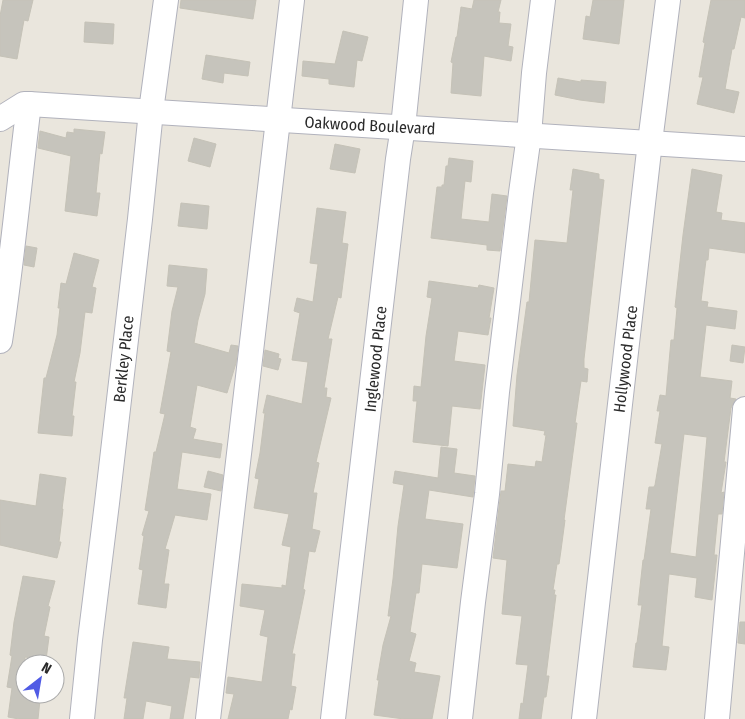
<svg xmlns="http://www.w3.org/2000/svg" width="745" height="719" viewBox="0 0 745 719" font-family="'Fira Sans Condensed',sans-serif">
<style>
.building{fill:#c6c4bc;stroke:#c5c2b7;fill-rule:evenodd}
.lines{fill:none;stroke-linecap:round;stroke-linejoin:round}
.minor-casing{stroke:#b1b2bc;stroke-width:26}
.minor{stroke:#fff;stroke-width:24}
.labels{text-anchor:middle;stroke-width:4.5;stroke-linejoin:round;paint-order:stroke}
.street-label{font-size:16px;fill:#2a2a2a;stroke:#fff}
</style>
<rect width="100%" height="100%" fill="#eae6dd"/>
<g class="building">
<path d="M3,0H33L28,21L24,20L17,59L0,56V16Z"/>
<path d="M181,0H256L253,19L180,8Z"/>
<path d="M474,0H501L498,12H500L499,23L511,24L508,46L513,47L511,61L484,56L481,96L451,93L453,63L451,62L456,37H457L461,7L472,9Z"/>
<path d="M593,0H624L619,44L583,39L586,16L590,17Z"/>
<path d="M711,0H745V18L741,17L734,49H732L725,89L739,92L734,113L697,104L703,77H699L705,43L703,42Z"/>
<path d="M85,22L114,24L113,44L84,42Z"/>
<path d="M343,31L368,37L362,61L357,60L354,87L329,84V79L302,76L303,61L335,64Z"/>
<path d="M206,55L250,62L248,76L224,73L223,83L202,79Z"/>
<path d="M558,78L581,82V80L606,82L604,103L580,100L555,95Z"/>
<path d="M74,129L105,132L102,154L100,153L96,193H100L97,216L65,211L71,156L38,148L40,131L66,138L67,132L74,133Z"/>
<path d="M194,138L216,144L210,167L188,161Z"/>
<path d="M335,144L360,149L355,173L330,169Z"/>
<path d="M449,158L473,161L471,182L465,181L461,219L489,222L492,194L507,196L500,251L487,250V245L431,238L437,187H442V185H444L446,166H448Z"/>
<path d="M573,169L599,174V179L604,180L584,359V368L588,369L587,382L581,381L575,423H577L564,520H565L561,550L559,564H557L553,590H555L554,595H556L546,676H549L546,697H544L541,719H519L521,703L523,704L528,665L516,664L522,616L502,614L507,560L493,558L501,491H505L508,464L535,467L536,461L542,462L546,435H544L545,431L513,426L517,375L527,302H529L535,240L567,243L573,190H570Z"/>
<path d="M692,169L722,175L716,212L722,213L721,220L745,223V253L709,248L708,260H706L701,301L708,302L707,307L737,311L735,329L706,325L700,377L732,381L730,398L736,399L734,402L731,408L724,462H726L721,493L724,492L722,514H718L714,555H717L712,600L695,597L697,578L669,574L662,646L669,647L666,670L633,667L636,643H637L642,605H638L643,560H644L651,509H646L649,487H654L655,485L662,444L655,443L660,411H657L660,395L666,396L671,340H674L677,308L675,307L683,235ZM684,434L707,437L696,557L670,553Z"/>
<path d="M181,203L209,206L207,229L178,226Z"/>
<path d="M317,208L346,212L342,243L348,244L341,298L338,297L328,339H332L324,388H327L326,397L331,398L316,462L319,463L313,493H317L312,529L320,531L315,552L309,551L303,589L305,590L292,654H295L291,686L296,687L292,710L290,709L288,719H228L234,694L226,693L228,677L262,682L268,637L260,635L265,610L240,606L242,584L282,588V585L286,586L291,547L282,545L289,514L254,508L259,479L255,478L260,453L265,413H263L267,395L302,404L308,362L292,360L300,313L294,311L297,298L313,302L318,264L310,263Z"/>
<path d="M26,246L37,248L34,267L24,265Z"/>
<path d="M74,253L99,260L92,287L96,288L92,313L85,312L80,353L74,382H76L72,416H74L72,436L38,433L44,378H46L57,335L60,308H58L61,283L66,284Z"/>
<path d="M169,265L207,269L205,294L198,320L194,343L229,353L231,345L238,346L236,363L227,393L197,385L190,427L196,429L193,439L222,444L220,458L182,452L177,489L211,494L207,520L175,515L165,549L169,550L164,584H169L166,608L138,604L143,570L139,569L144,536L142,535L149,511L145,510L154,452H156L165,414L160,413L171,352L167,351L172,311L178,287L167,286Z"/>
<path d="M429,281L478,288L479,285L494,288L489,318H491L488,335L458,331L454,361L485,365L480,409L452,406L448,446L413,442L417,401H413L414,386L421,387L426,336L432,298L427,297Z"/>
<path d="M732,345L745,347L743,363L730,361Z"/>
<path d="M265,350L279,354L278,358L281,359L278,370L263,366Z"/>
<path d="M441,447L457,449L454,473L475,476L473,497L429,490L425,519L463,524L457,568L422,564L419,593H416L410,632L416,634L409,661L416,663L414,672L440,676L432,719H404L374,715L379,680H377L383,645L391,616H388L393,579L398,526L404,485L393,483L395,471L438,478Z"/>
<path d="M208,471L223,475L221,491L204,487Z"/>
<path d="M40,474L66,478L62,509H63L59,542H61L57,558L0,545V500L36,506Z"/>
<path d="M23,576L55,581L48,606L50,607L44,636L49,637L46,660L25,657V698L40,700L38,719H19L8,717L12,688L7,687L12,656L10,655L14,622Z"/>
<path d="M740,622H745V644L738,643Z"/>
<path d="M133,642L169,647L167,659L200,662L199,678L190,677L183,719H170L172,706L146,701L143,719H124L127,698H124Z"/>
</g>
<g class="lines">
<g class="minor-casing">
<g id="minor">
<path d="M0,119L24,104H29L745,149"/>
<path d="M0,341C12,263 19,183 29,104"/>
<path d="M82,719L90,640L107,503L140,219L151,111L166,0"/>
<path d="M208,719L292,0"/>
<path d="M333,719L398,159L403,127L416,0"/>
<path d="M460,719L473,602L487,494L497,392L521,193L529,135L534,73L543,0"/>
<path d="M584,719L650,142L668,0"/>
<path d="M717,719L745,409"/>
</g>
</g>
<use href="#minor" class="minor"/>
</g>
<g class="labels">
<g class="street-label">
<text transform="translate(370 125) rotate(3)" y="6">Oakwood Boulevard</text>
<text transform="translate(123 359) rotate(-84)" y="6">Berkley Place</text>
<text transform="translate(375 359) rotate(-84)" y="6">Inglewood Place</text>
<text transform="translate(625 359) rotate(-83)" y="6">Hollywood Place</text>
</g>
</g>
<g transform="translate(40 679) rotate(31)"><circle r="24" fill="#ffffff" stroke="#aaaaaa"/>
<path d="M0-4L9 19L0 12L-9 19Z" fill="#505be5"/>
<text y="-8" font-size="14" font-weight="bold" text-anchor="middle" fill="#2a2a2a">N</text>
</g>
</svg>
